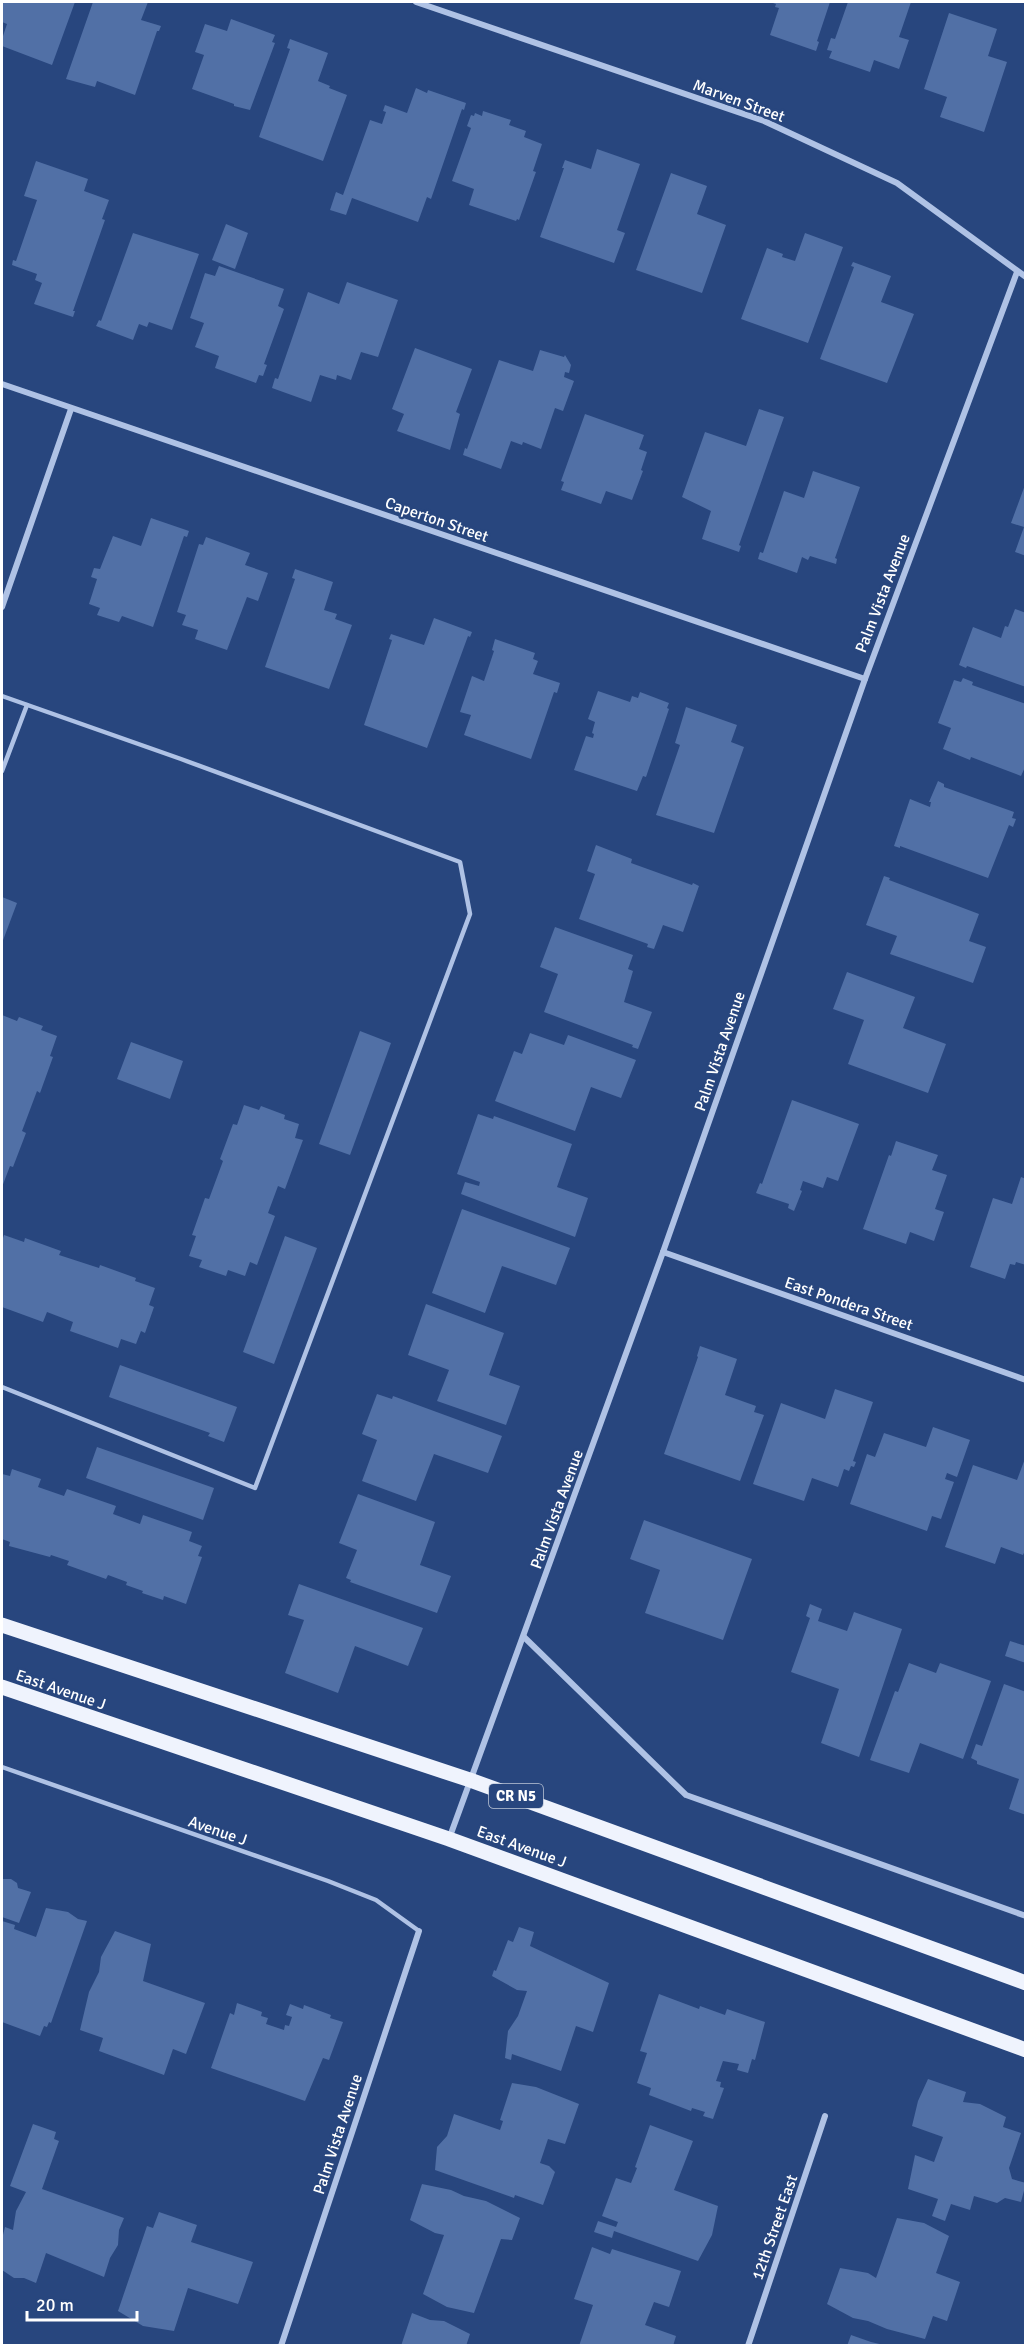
<svg xmlns="http://www.w3.org/2000/svg" width="1027" height="2347" viewBox="0 0 1027 2347" font-family="Signika,sans-serif">
<style>
.building{fill:#5170a6}
.lines{fill:none;stroke-linecap:round;stroke-linejoin:round}
.lane{stroke:#afc2e5;stroke-width:4.5}
.street{stroke:#afc2e5;stroke-width:6}
.primary{stroke:#eff3fd;stroke-width:15}
.labels{text-anchor:middle;stroke-width:5;stroke-linejoin:round;paint-order:stroke}
.shield{fill:#28467e;stroke:#bec8d8;stroke-width:1.5}
.shield-label{font-size:15px;font-weight:bold;fill:#fff}
.street-label{font-size:16px;fill:#fff;stroke:#28467e}
</style>
<rect width="100%" height="100%" fill="#28467e"/>
<g class="building">
<path d="M2,2H75L52,65L2,46V39L7,24L2,22Z"/>
<path d="M93,2H148L141,20L161,26L159,31H157L135,95L97,81L95,87L66,79Z"/>
<path d="M770,2H830L817,41L819,42L816,51L770,35L779,8L775,7L776,4Z"/>
<path d="M848,2H911L899,37L909,40L899,69L874,60L870,72L829,58L832,51L827,50L831,38L835,39Z"/>
<path d="M949,13L997,29L988,56L1007,62L984,132L940,117L947,97L924,89Z"/>
<path d="M231,19L275,35L272,42L275,43L250,110L234,106V104L192,89L204,55L195,52L205,24L227,31Z"/>
<path d="M290,39L328,53L318,81L330,86L329,88L347,95L323,161L259,137L290,49L287,48Z"/>
<path d="M416,88L427,93L428,90L466,103L464,110L462,109L431,199L427,197L418,222L352,198L346,215L330,210L336,192L343,195L370,120L382,124L386,112L383,111L385,105L407,113Z"/>
<path d="M483,111L511,120L509,125L526,131L524,137L542,144L533,171L536,172L519,220L517,219L516,221L469,205L474,189L452,181L471,128L467,126L471,115L474,116L475,113L482,116Z"/>
<path d="M597,149L640,164L617,230L625,233L614,263L540,237L564,168H562L565,160L591,169Z"/>
<path d="M36,161L88,179L84,191L109,200L102,219L105,220L73,311H75L73,317L34,304L42,283L35,280L37,274L12,265L13,260L16,261L37,200L24,196Z"/>
<path d="M671,173L707,186L697,214L726,225L702,293L636,270Z"/>
<path d="M226,224L248,233L235,269L212,260Z"/>
<path d="M133,233L199,254L172,330L149,322L147,327L139,324L133,340L96,326L99,320L101,321Z"/>
<path d="M805,233L843,247L808,343L741,319L767,248L783,254L782,257L795,261Z"/>
<path d="M853,262L891,276L881,302L914,314L887,383L820,359L854,267L851,266Z"/>
<path d="M219,266L284,289L278,306L284,309L264,364L267,365L263,376L259,375L256,383L215,368L219,356L195,347L204,323L190,318L205,273L215,276Z"/>
<path d="M347,282L398,300L378,357L361,352L351,380L337,375L336,380L320,375L311,402L272,388L275,378L278,379L308,292L339,304Z"/>
<path d="M415,348L472,369L456,412L460,414L450,450L397,431L404,414L392,409Z"/>
<path d="M540,350L564,357L565,355L571,365L569,373L565,372L564,377L574,381L563,411L555,408L541,449L523,442L522,445L511,441L501,469L463,455L465,448L467,449L499,360L533,371Z"/>
<path d="M759,409L784,417L739,545L741,546L739,552L702,539L711,511L682,497L705,432L746,446Z"/>
<path d="M585,414L644,435L639,449L647,452L641,470L643,471L632,500L606,491L601,504L561,490L564,482L561,481Z"/>
<path d="M813,471L860,487L835,558L837,559L836,564L810,556L808,560L802,557L797,573L758,559L760,552L763,553L784,491L804,498Z"/>
<path d="M1025,485H1026V556L1015,552L1024,527L1011,523Z"/>
<path d="M151,518L189,531L187,537L184,536L153,627L122,616L119,622L97,615L100,608L89,604L97,579L91,577L94,568L100,569L113,536L141,546Z"/>
<path d="M206,537L250,553L245,565L268,573L258,601L247,597L227,650L195,639L198,630L182,625L186,615L177,612L199,544L203,545Z"/>
<path d="M295,569L333,582L324,610L337,614L335,619L352,625L329,689L265,667L295,579L292,578Z"/>
<path d="M1015,609L1026,613V687L967,666L966,668L959,665L973,627L1001,638L1005,626L1008,627Z"/>
<path d="M434,618L472,632L470,637L468,636L427,748L364,725L392,640L389,639L391,634L424,645Z"/>
<path d="M495,639L535,653L533,659L538,661L533,674L560,683L557,693L554,692L531,759L464,735L471,715L460,712L472,676L484,681L494,651L492,650Z"/>
<path d="M963,678L973,682L972,685L1026,704V765L1021,776L971,757L970,760L943,749L951,728L938,723L954,680L961,682Z"/>
<path d="M598,691L630,702L632,696L638,698L640,692L669,703L667,708L669,709L646,777L643,776L637,791L574,770L586,736L593,738L594,734L592,733L595,722L588,719Z"/>
<path d="M686,707L737,725L731,742L744,747L714,833L656,815L680,745L675,743Z"/>
<path d="M938,781L944,784V787L1014,812L1012,818L1016,819L1013,827L1009,825L988,878L900,846V848L894,846L910,799L930,807L931,802H929Z"/>
<path d="M596,845L632,859L631,863L692,885L693,883L699,886L683,932L663,925L654,949L647,947L648,944L579,919L595,874L587,871Z"/>
<path d="M884,876L890,878L889,880L979,914L969,941L986,947L973,983L890,954L897,936L866,925Z"/>
<path d="M2,897L17,903L2,943Z"/>
<path d="M555,927L633,955L628,969L633,971L624,1002L652,1012L638,1049L632,1047L633,1045L544,1012L558,974L540,967Z"/>
<path d="M847,972L915,997L903,1028L946,1044L928,1093L848,1064L864,1020L833,1009Z"/>
<path d="M2,1015L17,1021L19,1017L43,1026L41,1030L57,1036L50,1056L53,1057L40,1093L37,1091L22,1131L26,1133L13,1167L10,1166L2,1187Z"/>
<path d="M360,1031L391,1043L350,1155L319,1144Z"/>
<path d="M530,1033L564,1045L568,1035L636,1060L621,1098L591,1087L575,1131L495,1101L514,1051L522,1054Z"/>
<path d="M131,1042L183,1061L170,1099L117,1079Z"/>
<path d="M792,1100L859,1124L838,1181L827,1177L823,1188L803,1181L800,1190L802,1191L794,1211L788,1208L789,1204L756,1193L760,1183L762,1184Z"/>
<path d="M244,1105L259,1110L261,1106L285,1115L284,1119L299,1124L295,1138L303,1140L285,1189L278,1186L268,1213L275,1216L257,1265L250,1262L245,1276L228,1270L226,1276L199,1267L202,1260L189,1256L196,1236L192,1235L205,1198L209,1199L223,1161L220,1159L233,1124L237,1125Z"/>
<path d="M478,1114L493,1119L494,1116L572,1144L557,1187L588,1198L575,1237L461,1194L465,1182L479,1186L480,1182L457,1174Z"/>
<path d="M896,1141L938,1155L932,1170L947,1175L935,1209L944,1212L934,1241L910,1232L906,1244L863,1229L889,1155L891,1156Z"/>
<path d="M1021,1177L1026,1179V1265L1016,1262L1015,1265L1010,1264L1005,1279L970,1267L993,1198L1012,1204Z"/>
<path d="M462,1209L570,1248L556,1285L502,1266L485,1313L432,1293Z"/>
<path d="M4,1235L24,1242L25,1238L61,1251L59,1255L99,1268L100,1265L136,1278L135,1281L155,1288L149,1305L154,1307L145,1333L141,1331L136,1344L121,1339L118,1348L70,1331L73,1322L47,1312L43,1322L2,1307V1241Z"/>
<path d="M285,1236L317,1248L274,1364L243,1352Z"/>
<path d="M426,1304L504,1333L489,1375L520,1386L506,1425L437,1401L449,1370L408,1355Z"/>
<path d="M700,1346L737,1359L725,1395L756,1406L754,1412L764,1415L740,1481L664,1454L698,1357L697,1356Z"/>
<path d="M120,1365L237,1407L224,1442L208,1436L210,1433L109,1397Z"/>
<path d="M835,1389L873,1402L853,1461L856,1462L854,1467L851,1466L849,1471L844,1469L838,1487L812,1478L804,1501L753,1484L781,1403L825,1419Z"/>
<path d="M377,1394L392,1399L393,1396L502,1436L488,1473L434,1454L416,1501L362,1481L377,1440L362,1434Z"/>
<path d="M933,1427L970,1440L957,1477L947,1473L945,1479L954,1482L941,1519L932,1516L927,1531L850,1504L867,1454L875,1457L884,1433L926,1447Z"/>
<path d="M97,1447L214,1488L203,1520L86,1478Z"/>
<path d="M1026,1456V1548L1023,1555L1001,1547L995,1564L945,1547L973,1465L1017,1480Z"/>
<path d="M12,1469L41,1479L38,1487L64,1496L67,1489L116,1506L113,1514L140,1524L143,1515L192,1532L189,1541L202,1546L198,1556L202,1557L186,1604L164,1596L163,1600L142,1593L143,1591L126,1585L127,1582L108,1575L106,1579L67,1565L69,1561L51,1555L50,1557L9,1546L10,1542L2,1539V1474L10,1476Z"/>
<path d="M358,1494L435,1522L420,1565L451,1576L437,1613L350,1582L351,1580L346,1578L357,1550L339,1543Z"/>
<path d="M644,1520L752,1559L723,1640L645,1613L660,1570L630,1559Z"/>
<path d="M299,1584L423,1628L408,1666L355,1646L338,1693L285,1673L304,1620L288,1615Z"/>
<path d="M810,1604L822,1609L818,1621L847,1631L854,1612L902,1629L859,1757L821,1743L839,1689L791,1672L810,1618L806,1616Z"/>
<path d="M1010,1641L1026,1646V1663L1005,1656Z"/>
<path d="M909,1663L936,1673L940,1663L991,1681L963,1759L920,1743L909,1773L870,1760L895,1691L898,1692Z"/>
<path d="M1004,1684L1026,1692V1815L1009,1809L1019,1779L977,1764V1761L971,1758L976,1744L982,1746Z"/>
<path d="M2,1879H11L17,1883L18,1888L31,1892L19,1923L2,1917Z"/>
<path d="M46,1908L68,1912L78,1919L87,1921L51,2023L49,2022L47,2027L44,2026L40,2036L2,2022V1921L15,1925L14,1929L36,1937Z"/>
<path d="M519,1927L534,1932L530,1946L609,1983L593,2032L576,2026L561,2071L512,2054L511,2060L505,2058L508,2031L518,2016L527,1991L517,1990L492,1976L494,1970L496,1971L508,1940L513,1942Z"/>
<path d="M115,1931L151,1944L143,1981L205,2003L186,2054L173,2049L164,2075L99,2051L103,2038L80,2030L89,1992L99,1972L101,1957Z"/>
<path d="M659,1994L699,2009L700,2006L725,2015L727,2009L765,2022L755,2060L752,2059L748,2073L737,2070L739,2064L723,2061L716,2081L721,2082L720,2087L724,2088L713,2119L703,2116L705,2112L692,2108L691,2111L649,2095L651,2088L637,2083L647,2053L640,2051Z"/>
<path d="M237,2003L262,2012L261,2016L268,2018L266,2024L284,2030L285,2025L289,2026L292,2017L286,2015L290,2004L303,2009L304,2005L331,2015L330,2018L343,2022L329,2060L323,2058L305,2101L211,2068L230,2013L234,2015Z"/>
<path d="M928,2079L966,2092L963,2102L980,2104L1006,2117L1003,2127L1021,2133L1009,2168L1012,2179L1026,2183L1021,2202L1005,2198L997,2203L974,2196L970,2210L951,2204L945,2221L932,2216L938,2199L908,2189L915,2155L934,2162L943,2137L912,2126L918,2101Z"/>
<path d="M512,2083L536,2087L579,2104L565,2144L548,2139L540,2163L549,2166L555,2172L543,2205L515,2195L514,2198L435,2170L437,2147L447,2136L454,2114L500,2130L503,2121L500,2120Z"/>
<path d="M33,2124L56,2132L54,2139L59,2141L42,2189L124,2218L119,2230L118,2245L110,2258L104,2277L46,2253L36,2283L24,2278H14L2,2270V2239L5,2227L13,2230L16,2211L26,2192L10,2186Z"/>
<path d="M650,2125L693,2141L674,2190L718,2206L712,2235L698,2261L614,2231L612,2238L594,2232L598,2221L616,2227L618,2222L602,2216L616,2178L631,2183L637,2168L635,2167Z"/>
<path d="M422,2184L451,2190L464,2196L486,2201L520,2218L512,2240L501,2239L474,2313L447,2307L423,2294L444,2235L435,2233L410,2220Z"/>
<path d="M159,2212L197,2225L191,2242L253,2262L238,2304L188,2288L174,2331L143,2326L118,2311L147,2226L153,2228Z"/>
<path d="M897,2218L924,2223L949,2236L936,2273L960,2282L947,2321L933,2316L925,2339L887,2329L868,2321L853,2318L827,2304L840,2268L868,2273L876,2278Z"/>
<path d="M592,2247L610,2254L612,2249L681,2271L669,2307L654,2302L645,2325L676,2336L673,2346H579L593,2305L574,2299Z"/>
<path d="M412,2313L430,2320L444,2321L470,2334L466,2346H401Z"/>
<path d="M851,2335L871,2342L888,2346H847Z"/>
</g>
<g class="lines">
<g class="lane">
<path d="M2,696L181,759L460,862L470,914L255,1488L2,1387"/>
<path d="M2,771L27,705"/>
<path d="M2,1767L328,1881L376,1900L419,1931"/>
</g>
<g class="street">
<path d="M416,2L764,121L897,183L1026,277"/>
<path d="M2,384L865,679"/>
<path d="M2,607L71,409"/>
<path d="M663,1252L1026,1380"/>
<path d="M524,1637L686,1795L1026,1916"/>
<path d="M449,1839L663,1252L865,679L1017,272"/>
<path d="M281,2346L419,1931"/>
<path d="M748,2346L825,2116"/>
</g>
<g class="primary">
<path d="M2,1625L470,1780L1026,1983"/>
<path d="M2,1687L449,1839L1026,2050"/>
</g>
</g>
<g class="labels">
<rect class="shield" x="489" y="1784" width="54" height="24" rx="4.5"/>
<g class="shield-label">
<text x="516" y="1801">CR N5</text>
</g>
<g class="street-label">
<text transform="translate(739 100) rotate(20)" y="6">Marven Street</text>
<text transform="translate(437 519) rotate(19)" y="6">Caperton Street</text>
<text transform="translate(882 593) rotate(-69)" y="6">Palm Vista Avenue</text>
<text transform="translate(719 1051) rotate(-71)" y="6">Palm Vista Avenue</text>
<text transform="translate(849 1303) rotate(19)" y="6">East Pondera Street</text>
<text transform="translate(556 1509) rotate(-70)" y="6">Palm Vista Avenue</text>
<text transform="translate(61 1689) rotate(19)" y="6">East Avenue J</text>
<text transform="translate(218 1830) rotate(19)" y="6">Avenue J</text>
<text transform="translate(522 1846) rotate(20)" y="6">East Avenue J</text>
<text transform="translate(337 2134) rotate(-72)" y="6">Palm Vista Avenue</text>
<text transform="translate(774 2227) rotate(-71)" y="6">12th Street East</text>
</g>
</g>
<rect width="1027" height="2347" fill="none" stroke="#ffffff" stroke-width="6"/>
<path d="M27 2311v9h110v-9" fill="none" stroke="#ffffff" stroke-width="3"/>
<text x="36" y="2311" font-size="18" fill="#ffffff" stroke="#28467e" stroke-width="4.5" paint-order="stroke">20 m</text>
</svg>
